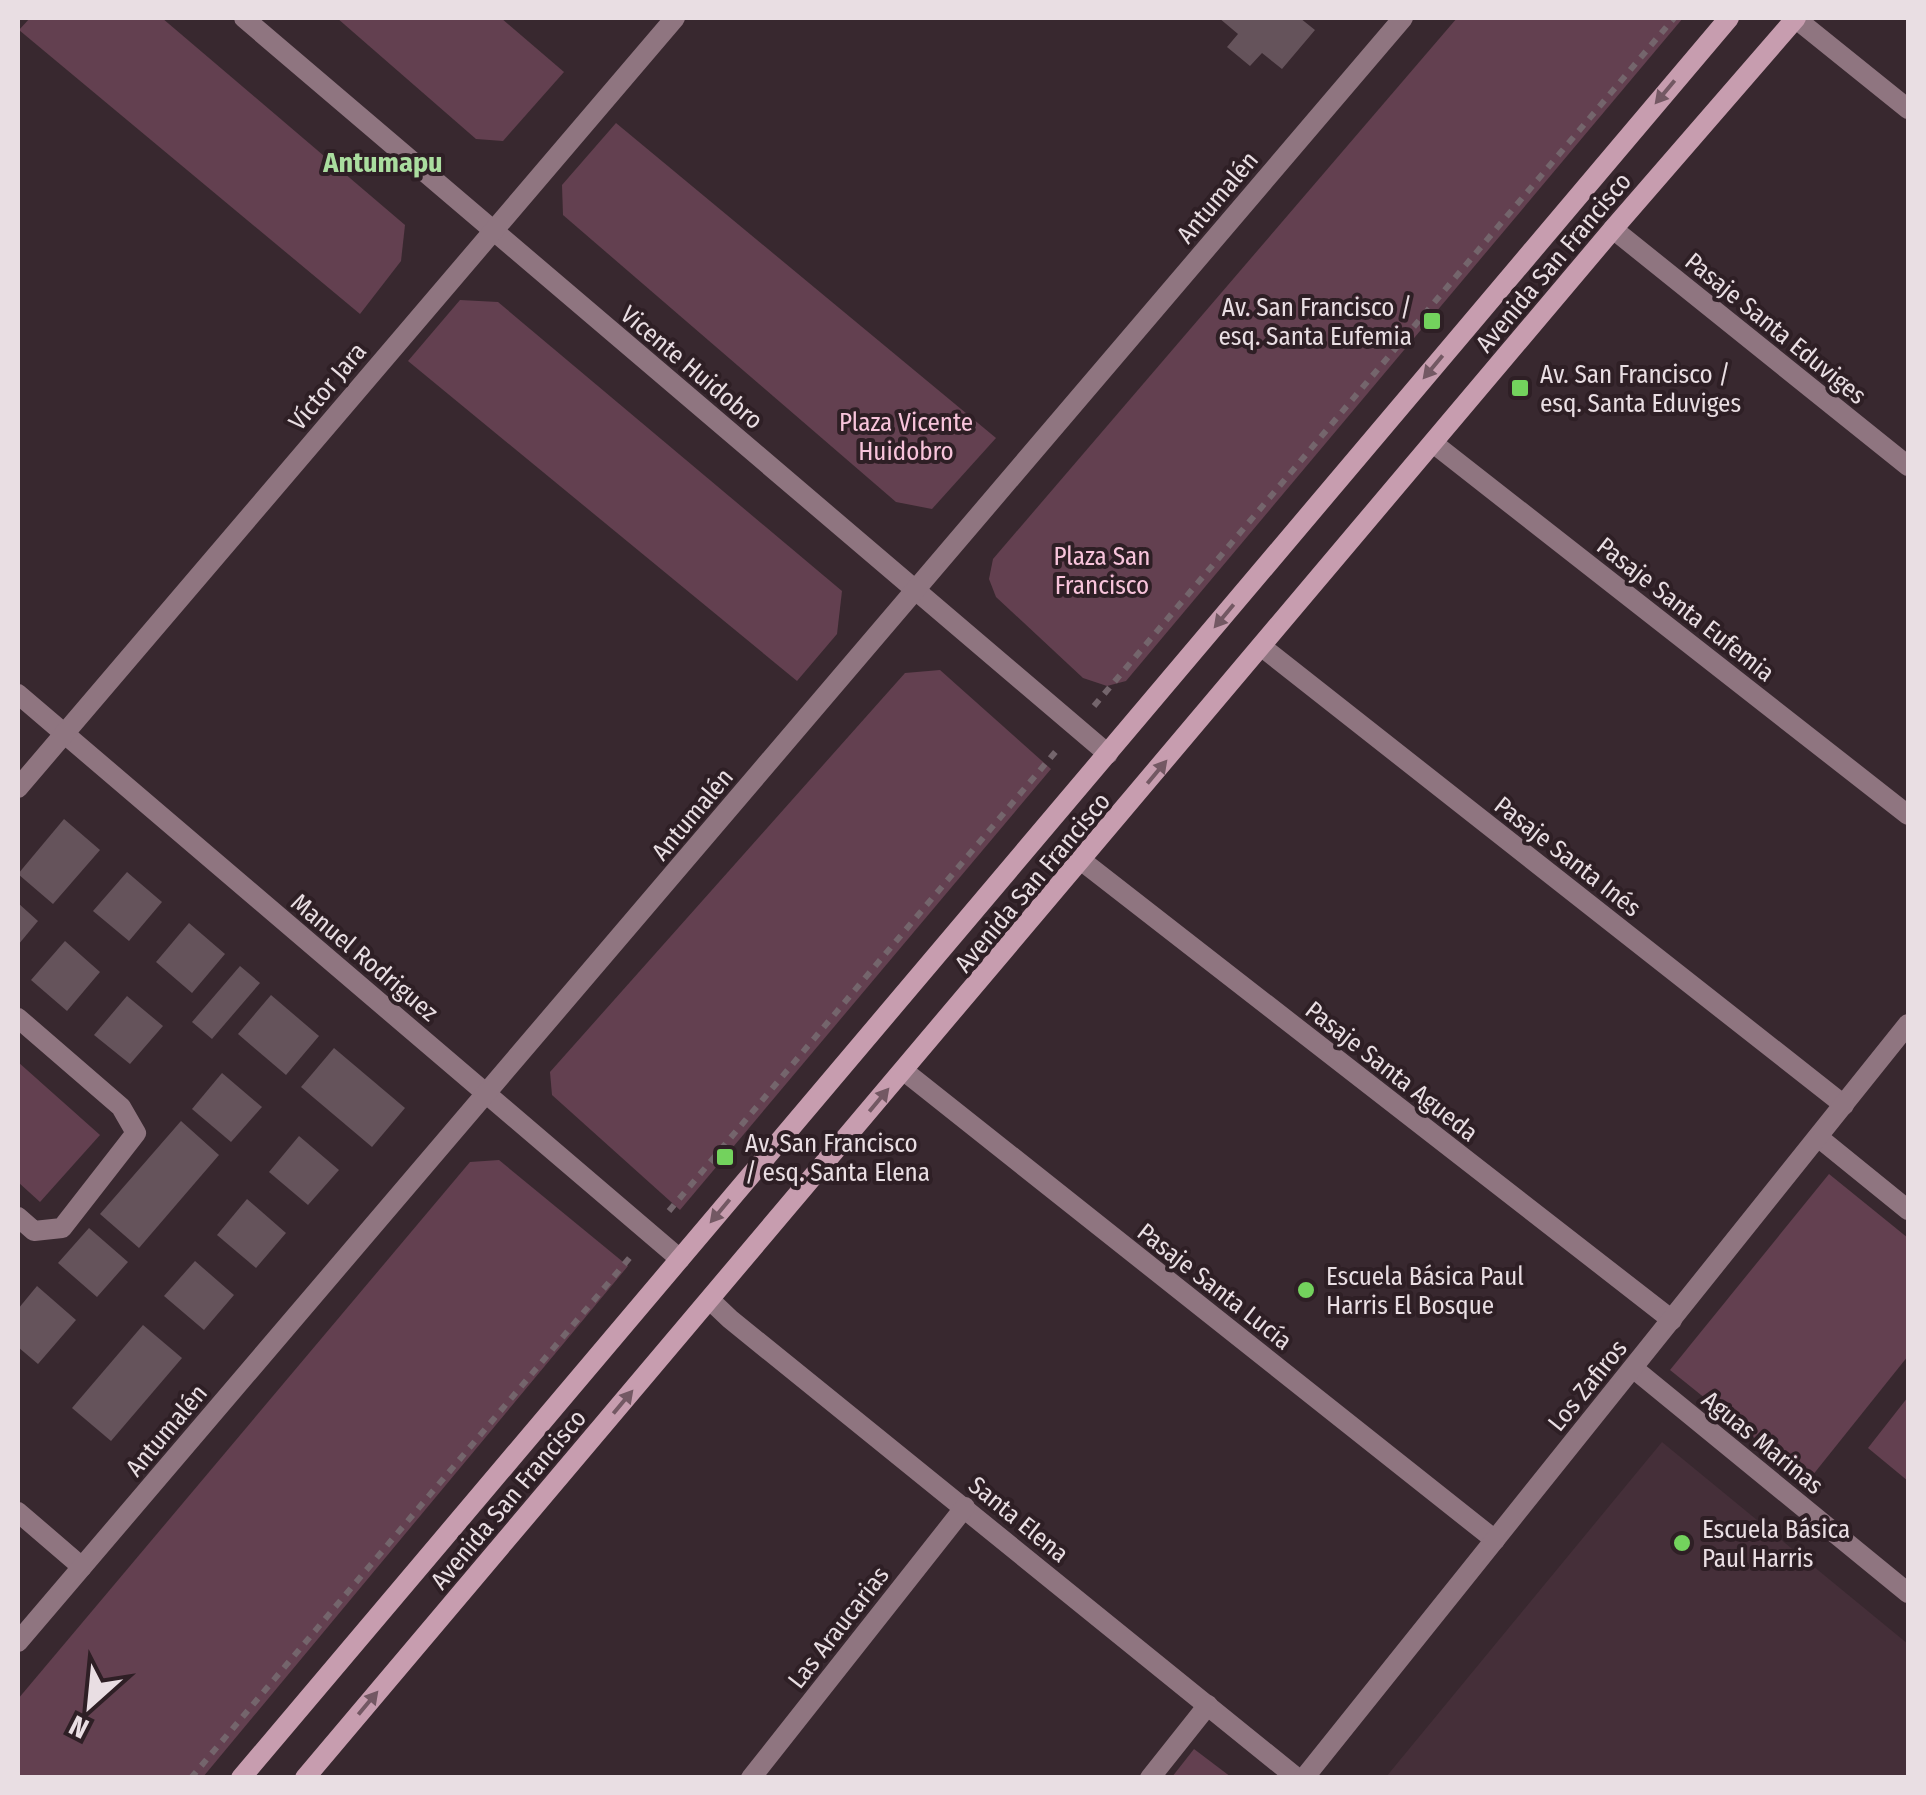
<svg xmlns="http://www.w3.org/2000/svg" width="1926" height="1795" viewBox="0 0 1926 1795" font-family="'Fira Sans Condensed',sans-serif">
<style>
.built{fill:#452f39}
.green{fill:#634050}
.building{fill:#65535b}
.lines{fill:none;stroke-linecap:round;stroke-linejoin:round}
.path{stroke:#74656c;stroke-width:6;stroke-dasharray:8 8;stroke-linecap:butt}
.street{stroke:#8f7580;stroke-width:20}
.secondary{stroke:#c79daf;stroke-width:20}
.oneway{fill:#735863}
.poi-dot{fill:#73d25d;stroke:#2e1f25;stroke-width:4}
.labels{text-anchor:middle;stroke-width:8;stroke-linejoin:round;paint-order:stroke}
.street-label{font-size:25px;fill:#e9dee3;stroke:#2e1f25}
.poi-label{font-size:25px;fill:#e9dee3;stroke:#2e1f25;text-anchor:start}
.park-label{font-size:25px;fill:#f8c4db;stroke:#2e1f25}
.neighbourhood-label{font-size:28px;font-weight:bold;fill:#aadd9f;stroke:#2e1f25}
</style>
<rect width="100%" height="100%" fill="#38282f"/>
<path class="built" d="M1662,1442L1908,1644V1777H1386Z"/>
<g class="green">
<path d="M30,18H162L405,225L401,261L360,314L19,30Z"/>
<path d="M337,18H501L564,72L503,141L476,139Z"/>
<path d="M1457,18H1683L1126,681L1107,686L1083,678L996,597L989,579L993,559Z"/>
<path d="M616,123L996,438L932,509L896,502L563,215L562,185Z"/>
<path d="M460,300L498,302L842,591L837,634L797,681L408,361Z"/>
<path d="M940,670L1051,769L680,1210L552,1095L550,1072L905,673Z"/>
<path d="M18,1062L100,1135L40,1202L18,1182Z"/>
<path d="M499,1160L628,1266L203,1777H18V1699L470,1162Z"/>
<path d="M1829,1174L1908,1238V1356L1808,1481L1670,1370Z"/>
<path d="M1908,1397V1481L1868,1448Z"/>
<path d="M1194,1749L1231,1777H1172Z"/>
</g>
<g class="building">
<path d="M1219,18H1300L1315,30L1282,69L1262,53L1250,66L1227,47L1238,34Z"/>
<path d="M64,819L100,850L53,904L18,874Z"/>
<path d="M127,872L162,902L129,941L93,911Z"/>
<path d="M18,903L38,921L18,945Z"/>
<path d="M189,923L225,954L192,993L156,962Z"/>
<path d="M65,941L100,972L67,1011L31,980Z"/>
<path d="M240,966L260,983L212,1039L192,1022Z"/>
<path d="M271,995L319,1036L286,1075L238,1034Z"/>
<path d="M127,996L163,1026L130,1064L94,1035Z"/>
<path d="M334,1048L405,1108L372,1147L301,1087Z"/>
<path d="M222,1073L262,1107L231,1142L192,1109Z"/>
<path d="M181,1121L219,1155L139,1248L100,1214Z"/>
<path d="M299,1136L339,1170L308,1205L269,1172Z"/>
<path d="M247,1199L286,1233L256,1268L217,1235Z"/>
<path d="M89,1228L128,1262L97,1297L58,1263Z"/>
<path d="M195,1261L234,1295L204,1330L164,1296Z"/>
<path d="M37,1286L76,1320L38,1364L18,1347V1309Z"/>
<path d="M143,1325L182,1358L111,1441L72,1408Z"/>
</g>
<g class="lines">
<g class="path">
<path d="M1094,706L1674,18"/>
<path d="M669,1211L1057,750"/>
<path d="M191,1778L632,1255"/>
</g>
<g class="street">
<path d="M244,18L1108,754"/>
<path d="M1795,18L1908,109"/>
<path d="M1613,229L1908,466"/>
<path d="M1433,443L1908,815"/>
<path d="M1262,647L1844,1105"/>
<path d="M18,694L680,1259"/>
<path d="M18,788L675,18"/>
<path d="M1082,861L1672,1320"/>
<path d="M18,1018L121,1107L136,1133L62,1228L34,1231L18,1217"/>
<path d="M904,1071L1495,1540"/>
<path d="M1818,1137L1908,1210"/>
<path d="M710,1300L730,1319L1297,1778"/>
<path d="M1633,1368L1908,1593"/>
<path d="M18,1512L82,1567"/>
<path d="M18,1642L1403,18"/>
<path d="M751,1778L965,1507"/>
<path d="M1150,1778L1208,1705"/>
<path d="M1304,1778L1908,1024"/>
</g>
<g class="secondary">
<path d="M241,1778L1729,18"/>
<path d="M305,1778L1613,229L1796,18"/>
</g>
</g>
<defs><path id="oneway-solid" d="M-6-.8H1V-3.2L6.5 0L1 3.2V.8H-6Z" transform="scale(2.5)"/></defs>
<g class="oneway">
<use href="#oneway-solid" transform="translate(1665 92) rotate(130)"/>
<use href="#oneway-solid" transform="translate(1433 367) rotate(130)"/>
<use href="#oneway-solid" transform="translate(1224 616) rotate(130)"/>
<use href="#oneway-solid" transform="translate(1157 772) rotate(-50)"/>
<use href="#oneway-solid" transform="translate(879 1100) rotate(-50)"/>
<use href="#oneway-solid" transform="translate(720 1211) rotate(130)"/>
<use href="#oneway-solid" transform="translate(623 1402) rotate(-50)"/>
<use href="#oneway-solid" transform="translate(368 1703) rotate(-50)"/>
</g>
<g class="poi-dot">
<rect x="1422" y="311" width="20" height="20" rx="5"/>
<rect x="1510" y="378" width="20" height="20" rx="5"/>
<rect x="715" y="1147" width="20" height="20" rx="5"/>
<circle cx="1306" cy="1290" r="10"/>
<circle cx="1682" cy="1543" r="10"/>
</g>
<g class="labels">
<g class="street-label">
<text transform="translate(1217 197) rotate(-50)" y="9">Antumalén</text>
<text transform="translate(1553 262) rotate(-50)" y="9">Avenida San Francisco</text>
<text transform="translate(1776 328) rotate(39)" y="9">Pasaje Santa Eduviges</text>
<text transform="translate(692 367) rotate(40)" y="9">Vicente Huidobro</text>
<text transform="translate(327 386) rotate(-50)" y="9">Víctor Jara</text>
<text transform="translate(1686 609) rotate(38)" y="9">Pasaje Santa Eufemia</text>
<text transform="translate(692 814) rotate(-50)" y="9">Antumalén</text>
<text transform="translate(1568 856) rotate(38)" y="9">Pasaje Santa Inés</text>
<text transform="translate(1032 882) rotate(-50)" y="9">Avenida San Francisco</text>
<text transform="translate(365 957) rotate(40)" y="9">Manuel Rodriguez</text>
<text transform="translate(1392 1071) rotate(38)" y="9">Pasaje Santa Agueda</text>
<text transform="translate(1215 1286) rotate(38)" y="9">Pasaje Santa Lucía</text>
<text transform="translate(1587 1385) rotate(-51)" y="9">Los Zafiros</text>
<text transform="translate(166 1430) rotate(-50)" y="9">Antumalén</text>
<text transform="translate(1763 1442) rotate(39)" y="9">Aguas Marinas</text>
<text transform="translate(508 1499) rotate(-50)" y="9">Avenida San Francisco</text>
<text transform="translate(1019 1519) rotate(39)" y="9">Santa Elena</text>
<text transform="translate(838 1627) rotate(-52)" y="9">Las Araucarias</text>
</g>
<g class="poi-label">
<text x="1412" y="316" text-anchor="end">Av. San Francisco /<tspan x="1412" dy="29">esq. Santa Eufemia</tspan></text>
<text x="1540" y="383">Av. San Francisco /<tspan x="1540" dy="29">esq. Santa Eduviges</tspan></text>
<text x="745" y="1152">Av. San Francisco<tspan x="745" dy="29">/ esq. Santa Elena</tspan></text>
<text x="1326" y="1285">Escuela Básica Paul<tspan x="1326" dy="29">Harris El Bosque</tspan></text>
<text x="1702" y="1538">Escuela Básica<tspan x="1702" dy="29">Paul Harris</tspan></text>
</g>
<g class="park-label">
<text x="906" y="431">Plaza Vicente<tspan x="906" dy="29">Huidobro</tspan></text>
<text x="1102" y="565">Plaza San<tspan x="1102" dy="29">Francisco</tspan></text>
</g>
<g class="neighbourhood-label">
<text x="383" y="172">Antumapu</text>
</g>
</g>
<rect width="1926" height="1795" fill="none" stroke="#e9dee3" stroke-width="40"/>
<g transform="translate(90 1705) rotate(207)" stroke="#2e1f25" stroke-width="8" paint-order="stroke">
<path d="M0-8L18 38L0 25L-18 38Z" fill="#e9dee3"/>
<text y="-15" font-size="28" font-weight="bold" text-anchor="middle" fill="#e9dee3">N</text>
</g>
</svg>
